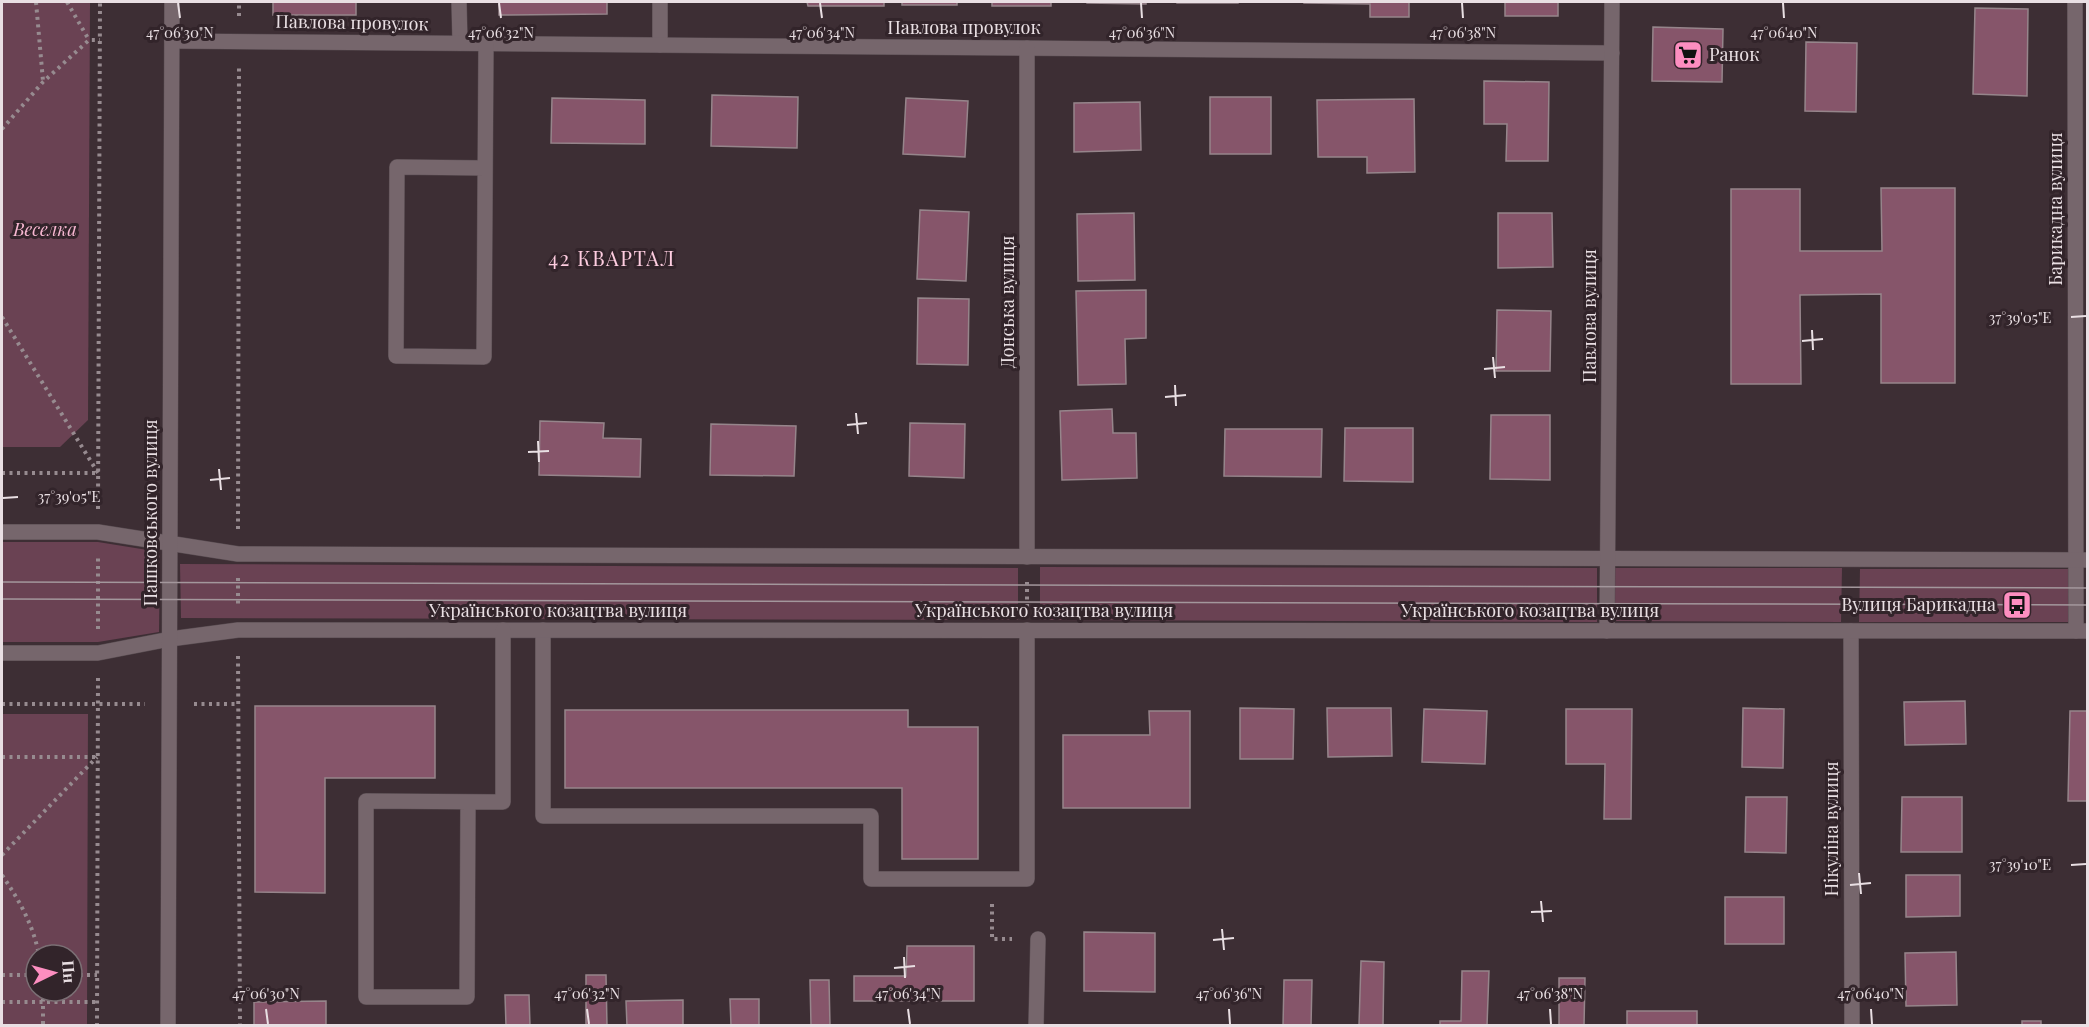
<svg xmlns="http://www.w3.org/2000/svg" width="2089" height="1027" viewBox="0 0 2089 1027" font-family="'Playfair Display',serif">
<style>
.green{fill:#6a4253;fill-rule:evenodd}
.building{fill:#86556a;stroke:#96858b;stroke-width:1.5}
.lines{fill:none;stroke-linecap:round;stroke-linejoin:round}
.minor-casing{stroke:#564a4f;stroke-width:16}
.path{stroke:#978b90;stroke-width:4;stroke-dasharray:3 4.5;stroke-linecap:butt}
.minor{stroke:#76666c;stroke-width:15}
.tram{stroke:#a3979c;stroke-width:1.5}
.ticks{fill:none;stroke:#e9dfe3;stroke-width:2}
.labels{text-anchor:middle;stroke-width:6;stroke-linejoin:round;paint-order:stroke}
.street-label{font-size:18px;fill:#e9dfe3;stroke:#32242a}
.poi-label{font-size:18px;fill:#e9dfe3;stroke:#32242a;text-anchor:start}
.park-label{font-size:18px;font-style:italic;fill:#f7b7d1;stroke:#32242a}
.neighbourhood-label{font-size:20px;letter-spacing:1.5px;fill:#fecde0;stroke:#32242a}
.ticks-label{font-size:15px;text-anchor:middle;fill:#e9dfe3;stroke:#32242a;stroke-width:6;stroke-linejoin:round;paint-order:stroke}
</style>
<rect width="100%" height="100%" fill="#3d2e34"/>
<g class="green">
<path d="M2,2H90L88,420L60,447H2Z"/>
<path d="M2,542H98L160,552L159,632L98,642H2Z"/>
<path d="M180,564L1018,568V620L181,618Z"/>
<path d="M1040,567L1597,568V622L1040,620Z"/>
<path d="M1615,568H1842L1841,622L1615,621Z"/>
<path d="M1860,569H2068V622H1859Z"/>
<path d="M2,714H88L87,1025H2ZM36,955H72V991H36Z"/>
</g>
<g class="building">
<rect x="273" y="2" width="83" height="13"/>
<path d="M499,2H607V14L499,15Z"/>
<path d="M807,2H884V6H808Z"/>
<rect x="902" y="2" width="55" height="3"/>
<rect x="992" y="2" width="59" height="4"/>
<path d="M1087,2H1146V4L1087,3Z"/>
<rect x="1177" y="2" width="61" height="1"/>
<path d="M1304,2H1409V17H1370V4L1304,3Z"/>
<rect x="1505" y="2" width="53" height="14"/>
<path d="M1975,8L2028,9L2027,96L1973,94Z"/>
<path d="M1653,27L1723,29L1722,82L1652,81Z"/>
<path d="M1806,42L1857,43L1856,112L1805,111Z"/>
<path d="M1484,81L1549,82L1548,161H1506L1507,124H1484Z"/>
<path d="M712,95L798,97L797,148L711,146Z"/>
<rect x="1210" y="97" width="61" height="57"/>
<path d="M552,98L645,100V144L551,143Z"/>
<path d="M906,98L968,101L965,157L903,154Z"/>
<path d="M1414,99L1415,172L1367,173V157H1318L1317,100Z"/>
<path d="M1140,102L1141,150L1074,152V103Z"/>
<path d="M1881,188H1955V383H1881V294L1800,295L1801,384H1731V189H1800V251H1882Z"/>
<path d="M920,210L969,212L966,281L917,279Z"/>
<path d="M1134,213L1135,280L1078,281L1077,214Z"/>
<path d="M1498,213H1552L1553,267L1498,268Z"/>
<path d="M1146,290V338L1125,339L1126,384L1078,385L1076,291Z"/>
<path d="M918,298L969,299L968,365L917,364Z"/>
<path d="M1497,310L1551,311L1550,371H1496Z"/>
<path d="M1112,409L1113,433H1136L1137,478L1062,480L1060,411Z"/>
<path d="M1491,415H1550V480L1490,479Z"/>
<path d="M540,421L604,423L603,438L641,439L640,477L539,475Z"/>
<path d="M910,423L965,424L964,478L909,476Z"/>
<path d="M711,424L796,426L794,476L710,475Z"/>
<path d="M1345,428H1413V482L1344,481Z"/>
<path d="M1225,429H1322L1321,477L1224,476Z"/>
<path d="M1965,701L1966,744L1905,745L1904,702Z"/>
<path d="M255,706H435V778H325V893L255,892Z"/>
<path d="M1240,708L1294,709L1293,759H1240Z"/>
<path d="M1327,708H1391L1392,756L1328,757Z"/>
<path d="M1743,708L1784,709L1783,768L1742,767Z"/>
<path d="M1424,709L1487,711L1485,764L1422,762Z"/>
<path d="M1566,709H1632L1631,819H1604L1605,764H1566Z"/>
<path d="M565,710H908V727H978V859H902V788H565Z"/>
<path d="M1149,711H1190V808H1063V735H1150Z"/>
<path d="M2070,711H2088V801H2068Z"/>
<path d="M1746,797H1787L1786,853L1745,852Z"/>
<path d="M1902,797H1962V852H1901Z"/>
<path d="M1906,875H1960V916L1906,917Z"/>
<rect x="1725" y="897" width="59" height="47"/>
<path d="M1084,932L1155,933V992L1084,991Z"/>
<path d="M907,946H974V1001H854V976H906Z"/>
<path d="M1956,952L1957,1005L1906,1006L1905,953Z"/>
<path d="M1361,961L1384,962L1383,1026H1342L1359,1025Z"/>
<path d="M1462,971H1489L1487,1026H1440V1021H1461Z"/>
<path d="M586,975H606L607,1026H586Z"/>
<path d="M1559,978H1585L1584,1026H1540L1559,1025Z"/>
<path d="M810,980H829L830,1026H811Z"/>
<path d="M1284,980H1312L1311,1026H1283Z"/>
<path d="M505,995H529L530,1026H506Z"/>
<path d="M730,999H759V1026H731Z"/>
<path d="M683,1000V1026H627L626,1001Z"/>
<path d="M326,1001V1026H254V1002Z"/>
<rect x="1627" y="1011" width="70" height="15"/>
<rect x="2022" y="1021" width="19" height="5"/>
</g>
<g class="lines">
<g class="minor-casing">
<g id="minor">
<path d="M459,2L460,43"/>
<path d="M660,2V45"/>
<path d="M2075,2L2076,631"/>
<path d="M172,41L1612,53"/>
<path d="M1027,48V557"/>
<path d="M485,168L397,167L396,356L484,357L486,44"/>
<path d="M2,532H98L238,554L2088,560"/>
<path d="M543,630V816H871V879H1027V630"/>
<path d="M1607,631L1612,2"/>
<path d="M1851,631L1852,1026"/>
<path d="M2,653H98L170,639L238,630L2088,631"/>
<path d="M468,802L467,997H366V801L503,802V630"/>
<path d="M168,1026L172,2"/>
<path d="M1036,1026L1038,939"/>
</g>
</g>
<g class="path">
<path d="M36,2L43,81"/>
<path d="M67,2L89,40"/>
<path d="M239,16V2"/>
<path d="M2,129L43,82L89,40H100"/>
<path d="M2,317L98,473"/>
<path d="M2,473H98"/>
<path d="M98,509L100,2"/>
<path d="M238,529L239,65"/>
<path d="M238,578V607"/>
<path d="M1027,607V582"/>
<path d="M98,629V558"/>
<path d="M238,656L240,1026"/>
<path d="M2,704H145"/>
<path d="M194,704H238"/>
<path d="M2,757H97"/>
<path d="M2,855L97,757"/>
<path d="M2,875C19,900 33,924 39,955"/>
<path d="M992,904V939H1012"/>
<path d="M2,975H36"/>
<path d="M72,975H97"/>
<path d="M43,991V1026"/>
<path d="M2,1002H97"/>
<path d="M97,1026L98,678"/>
</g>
<use href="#minor" class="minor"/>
<g class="tram">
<path d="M2,582L2088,588"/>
<path d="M2,599L2088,605"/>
</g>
</g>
<path class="ticks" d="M178,3L180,18M499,3L501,18M820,3L822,18M1141,3L1142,18M1462,3L1463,18M1783,3L1784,18M2071,317L2086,316M1812,330L1813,350M1802,341L1823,339M1493,357L1495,378M1484,369L1505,367M1175,385L1176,406M1165,397L1186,395M856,413L858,434M847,425L867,423M538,441L539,462M528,452L549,451M219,469L221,490M210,480L230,478M3,498L18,497M2071,865L2086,864M1859,873L1861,894M1850,885L1871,883M1541,901L1543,922M1531,912L1552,911M1222,929L1224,950M1213,940L1234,938M904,957L905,978M894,968L915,966M266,1009L268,1024M587,1009L589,1024M908,1009L910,1024M1229,1009L1230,1024M1550,1009L1551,1024M1871,1009L1872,1024"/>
<defs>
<g id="supermarket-square" transform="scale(1.5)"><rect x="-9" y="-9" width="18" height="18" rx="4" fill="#fd8ec0" stroke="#32242a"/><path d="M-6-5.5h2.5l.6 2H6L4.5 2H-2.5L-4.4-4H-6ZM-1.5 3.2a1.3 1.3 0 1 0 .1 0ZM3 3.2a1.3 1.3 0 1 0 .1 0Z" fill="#111"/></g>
<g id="bus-square" transform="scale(1.5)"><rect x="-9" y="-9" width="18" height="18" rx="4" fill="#fd8ec0" stroke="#32242a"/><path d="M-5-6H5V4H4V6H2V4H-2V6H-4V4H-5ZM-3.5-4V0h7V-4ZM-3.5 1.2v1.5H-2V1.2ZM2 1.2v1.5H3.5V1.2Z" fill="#111"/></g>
</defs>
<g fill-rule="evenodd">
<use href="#supermarket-square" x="1688" y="55"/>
<use href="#bus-square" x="2017" y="605"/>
</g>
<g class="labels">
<g class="street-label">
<text transform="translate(352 23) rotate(1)" y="6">Павлова провулок</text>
<text x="964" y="34">Павлова провулок</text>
<text transform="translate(2056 209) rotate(-90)" y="6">Барикадна вулиця</text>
<text transform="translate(1008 302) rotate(-90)" y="6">Донська вулиця</text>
<text transform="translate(1590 316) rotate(-90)" y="6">Павлова вулиця</text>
<text transform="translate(151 513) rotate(-90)" y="6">Пашковського вулиця</text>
<text x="558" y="617">Українського козацтва вулиця</text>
<text x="1044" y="617">Українського козацтва вулиця</text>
<text x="1530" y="617">Українського козацтва вулиця</text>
<text transform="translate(1832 829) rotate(-90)" y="6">Нікуліна вулиця</text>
</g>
<g class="poi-label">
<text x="1709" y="61">Ранок</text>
<text x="1996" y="611" text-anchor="end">Вулиця Барикадна</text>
</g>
<g class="park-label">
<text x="45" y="236">Веселка</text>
</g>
<g class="neighbourhood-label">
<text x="612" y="266">42 КВАРТАЛ</text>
</g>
</g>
<g class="ticks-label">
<text x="180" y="38">47°06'30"N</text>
<text x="501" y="38">47°06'32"N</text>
<text x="822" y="38">47°06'34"N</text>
<text x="1142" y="38">47°06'36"N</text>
<text x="1463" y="38">47°06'38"N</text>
<text x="1784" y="38">47°06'40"N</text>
<text x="2020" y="323">37°39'05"E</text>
<text x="69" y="502">37°39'05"E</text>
<text x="2020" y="870">37°39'10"E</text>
<text x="266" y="999">47°06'30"N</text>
<text x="587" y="999">47°06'32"N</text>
<text x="908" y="999">47°06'34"N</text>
<text x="1229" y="999">47°06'36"N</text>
<text x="1550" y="999">47°06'38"N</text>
<text x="1871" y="999">47°06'40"N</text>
</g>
<rect width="2089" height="1027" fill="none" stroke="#e9dfe3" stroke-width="6"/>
<g transform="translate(54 973) rotate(85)"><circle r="28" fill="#32242a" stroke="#7b6f74" stroke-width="1.5"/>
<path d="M0-4.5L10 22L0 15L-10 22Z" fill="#fd8ec0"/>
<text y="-9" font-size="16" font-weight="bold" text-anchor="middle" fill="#e9dfe3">Пн</text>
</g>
</svg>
